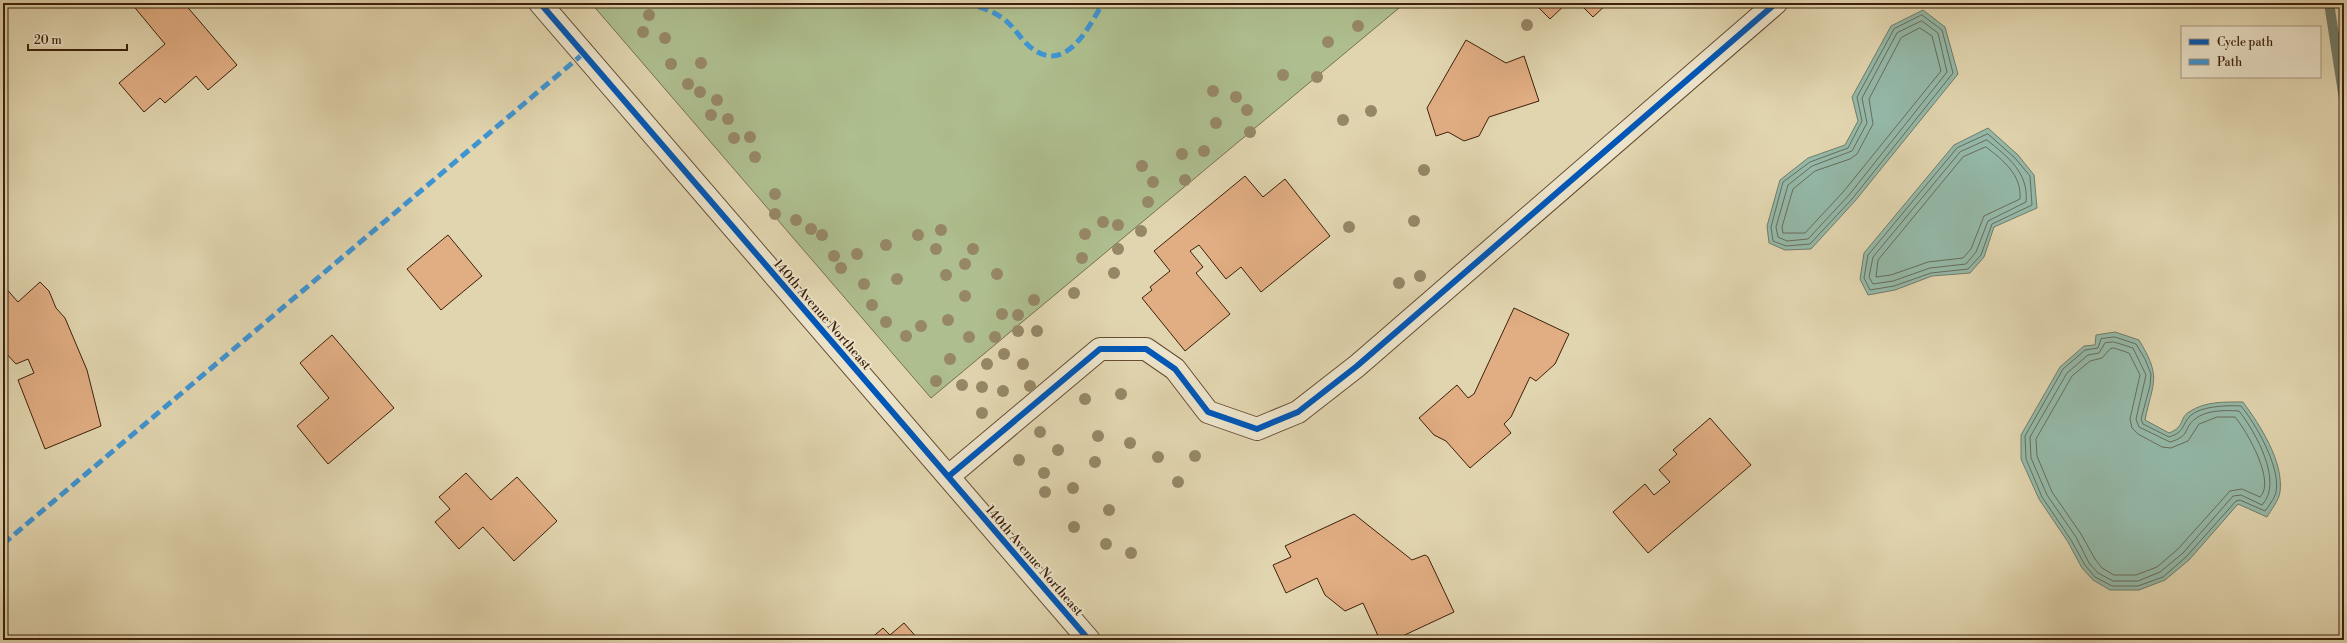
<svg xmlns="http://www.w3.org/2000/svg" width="2347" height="643" viewBox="0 0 2347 643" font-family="'Libre Bodoni',serif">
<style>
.green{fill:#aebe8e;stroke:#766f4c}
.water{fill:#94b9a9;stroke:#717c69}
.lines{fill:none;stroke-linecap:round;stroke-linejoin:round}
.shore{stroke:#686c5a;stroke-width:1}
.stream{stroke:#717c69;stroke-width:10}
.building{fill:#e1ad83;stroke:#3d200a}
.minor-casing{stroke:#664d33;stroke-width:24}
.minor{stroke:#ece4cb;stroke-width:22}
.quiet{stroke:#3f94d2;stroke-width:5;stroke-dasharray:10 5;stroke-linecap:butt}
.cycleway-casing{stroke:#ece4cb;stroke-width:8}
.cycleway{stroke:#0057b8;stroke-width:6}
.tree{fill:#968766}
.labels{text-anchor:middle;stroke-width:3.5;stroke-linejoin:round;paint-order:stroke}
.street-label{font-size:13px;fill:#3d200a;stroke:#ece4cb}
</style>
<rect width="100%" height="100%" fill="#e1d5af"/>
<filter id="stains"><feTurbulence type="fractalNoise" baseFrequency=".005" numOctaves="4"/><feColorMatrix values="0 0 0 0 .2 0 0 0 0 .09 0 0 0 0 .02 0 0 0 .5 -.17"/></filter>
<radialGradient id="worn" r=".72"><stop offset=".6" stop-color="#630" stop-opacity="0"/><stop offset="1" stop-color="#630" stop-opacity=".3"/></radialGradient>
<path class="green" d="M591,3H1405L931,398Z"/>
<g class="water">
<path d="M1923,10L1945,27L1958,74L1855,201L1811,249L1785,250L1769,243L1767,226L1780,180L1808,158L1845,145L1858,121L1852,97L1891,26Z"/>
<path d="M1988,128L2018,155L2034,175L2037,208L1994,227L1984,257L1970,273L1932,276L1895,290L1868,295L1860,279L1864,253L1954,145Z"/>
<path d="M2115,332L2139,340C2162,378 2153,381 2145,420L2169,433C2185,427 2179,418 2189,412C2205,401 2225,402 2243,402C2260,425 2284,462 2280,492C2279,500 2271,510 2267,517L2238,504L2189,560L2165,580L2139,590H2110L2093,580L2082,568L2068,542L2039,499L2021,459V435L2060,367L2084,346L2095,345L2096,335Z"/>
</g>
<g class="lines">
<g class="shore">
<path d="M1922,15L1942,30L1953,73L1852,199L1810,244L1786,246L1773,241L1771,227L1783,182L1810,162L1848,148L1862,121L1857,97L1894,29Z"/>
<path d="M1922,21L1938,33L1947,72L1849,195L1808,239L1787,241L1778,237L1776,227L1788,185L1812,166L1852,151L1867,123L1862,98L1897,33Z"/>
<path d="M1920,28L1932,36L1941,71L1844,191L1805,233H1783L1782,227L1793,189L1815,171L1850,159L1857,154L1873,124L1869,99L1901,38Z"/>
<path d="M1988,134L2015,158L2030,176L2032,205L1992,224L1981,255L1968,269L1931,273L1894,286L1870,290L1864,278L1868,255L1957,148Z"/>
<path d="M1987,140C2008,157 2029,173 2026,202L1988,221L1976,252L1966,264L1930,268L1893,281L1873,284L1869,277L1873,257L1960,152Z"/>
<path d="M1986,147C2003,160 2022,175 2020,199L1984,216L1971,249L1963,258L1928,262L1891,275L1876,277L1878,260L1963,157Z"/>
<path d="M2115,337L2136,344L2145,359L2151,374L2150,386L2141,419L2143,424L2169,437C2185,432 2181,426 2190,416C2200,406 2228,405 2241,406C2256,424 2281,468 2276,492C2275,498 2268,507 2265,511L2240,500L2236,501L2186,557L2163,577L2138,586H2112L2095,577L2085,565L2071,540L2042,497L2026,459L2025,436L2063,369L2085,350L2098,348L2101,339Z"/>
<path d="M2114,342L2133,348L2146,375L2136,419L2139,427L2170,442C2191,436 2183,428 2195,419C2206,410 2225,410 2239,411C2255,431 2284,482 2262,505L2241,495L2233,496L2183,553L2160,572L2138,581H2113L2098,573L2089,563L2076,537L2047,495L2031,458L2030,437L2067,373L2088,355L2099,353L2105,343Z"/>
<path d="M2114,348L2129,353L2140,375L2130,419L2132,428L2138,434L2162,447L2171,448L2188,441L2199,424L2217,417H2235C2247,431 2276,482 2260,497L2242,489L2230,491L2178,549L2157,567L2136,575H2114L2102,568L2095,559L2081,534L2052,492L2037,456L2036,439L2072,376L2090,361L2102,358L2110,349Z"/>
</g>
<path class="stream" d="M2329,3L2344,99"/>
</g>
<g class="building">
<path d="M131,3H184L237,65L208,90L196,76L165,103L160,98L144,112L119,83L165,44Z"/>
<path d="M1534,3H1567L1550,19Z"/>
<path d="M1579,3H1608L1593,17Z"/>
<path d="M1466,40L1506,63L1524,56L1539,101L1489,117L1479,136L1464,141L1448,132L1436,136L1427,108Z"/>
<path d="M1245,176L1263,197L1285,179L1330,236L1261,292L1241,267L1226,279L1199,245L1190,251L1203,267L1196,273L1230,314L1185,351L1142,298L1152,290L1150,287L1170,271L1154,251Z"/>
<path d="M448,235L482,276L441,310L407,269Z"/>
<path d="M40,282L49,291L56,308L65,318L87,370L101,426L45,449L18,380L34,373L28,359L16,364L3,350V285L18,302Z"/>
<path d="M1514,308L1569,334L1555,364L1536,381L1530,377L1511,417L1504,424L1511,433L1470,468L1446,441L1434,435L1419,418L1457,385L1468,398L1474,394Z"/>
<path d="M332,335L394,408L328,464L297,426L329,398L300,363Z"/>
<path d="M1710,418L1751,465L1648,553L1613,512L1645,484L1654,495L1670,482L1659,470L1677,454L1673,450Z"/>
<path d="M466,473L491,500L517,477L557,521L514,561L483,527L459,549L435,522L450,509L439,497Z"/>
<path d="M1354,514L1412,560L1425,555L1428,557L1454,612L1394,640H1380L1363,603L1345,611L1325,595L1317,578L1286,593L1273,565L1291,557L1285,546Z"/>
<path d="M904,623L919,640H869L883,628L890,635Z"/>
<path d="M3,629L13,640H3Z"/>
<path d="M39,635L49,640H36Z"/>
</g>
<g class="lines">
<g class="minor-casing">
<g id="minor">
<path d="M540,3L1089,640"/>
<path d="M949,476L1100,349H1146L1175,369L1208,412L1257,429L1298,412L1357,366L1776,3"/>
</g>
</g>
<use href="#minor" class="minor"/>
<g class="quiet">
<path d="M964,3C978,6 993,11 1004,19C1014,27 1020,38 1029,46C1065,77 1088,28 1103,3"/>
<path d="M3,544L584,53"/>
</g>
<g class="cycleway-casing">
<g id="cycleway">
<path d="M540,3L1089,640"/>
<path d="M949,476L1100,349H1146L1175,369L1208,412L1257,429L1298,412L1357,366L1776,3"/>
</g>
</g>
<use href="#cycleway" class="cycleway"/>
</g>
<g class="tree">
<circle cx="649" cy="15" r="6"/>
<circle cx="1527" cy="25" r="6"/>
<circle cx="1358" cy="26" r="6"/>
<circle cx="643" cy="32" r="6"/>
<circle cx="665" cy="38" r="6"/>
<circle cx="1328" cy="42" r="6"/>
<circle cx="701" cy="63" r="6"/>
<circle cx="671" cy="64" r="6"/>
<circle cx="1283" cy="75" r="6"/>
<circle cx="1317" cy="77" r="6"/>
<circle cx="688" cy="84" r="6"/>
<circle cx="1213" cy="91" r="6"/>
<circle cx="700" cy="92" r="6"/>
<circle cx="1236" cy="97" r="6"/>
<circle cx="717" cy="100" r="6"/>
<circle cx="1247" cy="110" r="6"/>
<circle cx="1371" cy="111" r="6"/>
<circle cx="711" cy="115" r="6"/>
<circle cx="728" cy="119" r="6"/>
<circle cx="1343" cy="120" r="6"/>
<circle cx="1216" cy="123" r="6"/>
<circle cx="1250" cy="132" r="6"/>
<circle cx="750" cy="137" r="6"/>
<circle cx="734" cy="138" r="6"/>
<circle cx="1204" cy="151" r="6"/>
<circle cx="1182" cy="154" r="6"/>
<circle cx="755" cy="157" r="6"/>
<circle cx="1142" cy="166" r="6"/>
<circle cx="1424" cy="170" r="6"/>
<circle cx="1185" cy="180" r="6"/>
<circle cx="1153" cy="182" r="6"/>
<circle cx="775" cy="194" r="6"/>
<circle cx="1148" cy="202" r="6"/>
<circle cx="775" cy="214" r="6"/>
<circle cx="796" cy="220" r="6"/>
<circle cx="1414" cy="221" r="6"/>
<circle cx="1103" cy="222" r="6"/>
<circle cx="1118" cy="225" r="6"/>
<circle cx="1349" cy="227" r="6"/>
<circle cx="811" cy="229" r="6"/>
<circle cx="941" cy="230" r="6"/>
<circle cx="1141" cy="231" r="6"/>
<circle cx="1085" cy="234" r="6"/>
<circle cx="822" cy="235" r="6"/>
<circle cx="918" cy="235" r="6"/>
<circle cx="886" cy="245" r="6"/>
<circle cx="936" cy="249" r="6"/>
<circle cx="973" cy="249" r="6"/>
<circle cx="1118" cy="249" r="6"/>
<circle cx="857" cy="254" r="6"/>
<circle cx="834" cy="256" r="6"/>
<circle cx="1082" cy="258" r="6"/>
<circle cx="965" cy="264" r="6"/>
<circle cx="841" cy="268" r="6"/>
<circle cx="1114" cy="273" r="6"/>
<circle cx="997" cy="274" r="6"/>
<circle cx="946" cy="275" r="6"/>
<circle cx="1420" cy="276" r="6"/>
<circle cx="897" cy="279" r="6"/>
<circle cx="1399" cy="283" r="6"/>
<circle cx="864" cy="284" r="6"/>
<circle cx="1074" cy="293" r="6"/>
<circle cx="965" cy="296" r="6"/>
<circle cx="1034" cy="300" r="6"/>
<circle cx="872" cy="305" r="6"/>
<circle cx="1002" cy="314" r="6"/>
<circle cx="1018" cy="315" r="6"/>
<circle cx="948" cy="320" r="6"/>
<circle cx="886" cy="322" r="6"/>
<circle cx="921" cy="326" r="6"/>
<circle cx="1018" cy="331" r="6"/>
<circle cx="1037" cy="331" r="6"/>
<circle cx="906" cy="336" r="6"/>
<circle cx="969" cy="337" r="6"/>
<circle cx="995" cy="337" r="6"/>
<circle cx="1004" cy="354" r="6"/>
<circle cx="950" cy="359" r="6"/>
<circle cx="987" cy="364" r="6"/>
<circle cx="1023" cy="364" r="6"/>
<circle cx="936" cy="381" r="6"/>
<circle cx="962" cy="385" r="6"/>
<circle cx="1030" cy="386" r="6"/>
<circle cx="982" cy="387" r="6"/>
<circle cx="1003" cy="391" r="6"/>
<circle cx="1121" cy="394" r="6"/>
<circle cx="1085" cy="399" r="6"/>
<circle cx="982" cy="413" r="6"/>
<circle cx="1040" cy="432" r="6"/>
<circle cx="1098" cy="436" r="6"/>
<circle cx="1130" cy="443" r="6"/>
<circle cx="1058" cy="450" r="6"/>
<circle cx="1195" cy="456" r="6"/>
<circle cx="1158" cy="457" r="6"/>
<circle cx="1019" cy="460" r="6"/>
<circle cx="1095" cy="462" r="6"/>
<circle cx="1044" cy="473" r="6"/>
<circle cx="1178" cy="482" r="6"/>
<circle cx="1073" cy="488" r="6"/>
<circle cx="1045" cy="492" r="6"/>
<circle cx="1109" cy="510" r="6"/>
<circle cx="1074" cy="527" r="6"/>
<circle cx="1106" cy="544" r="6"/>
<circle cx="1131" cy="553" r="6"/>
</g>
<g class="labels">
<g class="street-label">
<text transform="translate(823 314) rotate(49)" y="5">140th Avenue Northeast</text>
<text transform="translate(1035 560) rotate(49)" y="5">140th Avenue Northeast</text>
</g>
</g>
<rect width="2347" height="643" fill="none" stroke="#e1d5af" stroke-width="16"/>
<rect x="4" y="4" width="2339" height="635" fill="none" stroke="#3d200a" stroke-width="2"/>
<rect x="8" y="8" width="2331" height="627" fill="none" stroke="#3d200a"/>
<rect x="2181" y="26" width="140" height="52" fill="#ece4cb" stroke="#a6967e"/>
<rect x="2189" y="39" width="20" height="6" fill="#0057b8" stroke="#a6967e"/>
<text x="2217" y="46" font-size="12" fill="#3d200a">Cycle path</text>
<rect x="2189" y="59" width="20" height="6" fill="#3f94d2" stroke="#a6967e"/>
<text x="2217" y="66" font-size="12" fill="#3d200a">Path</text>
<path d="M28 44v6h99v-6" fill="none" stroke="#3d200a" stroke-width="2"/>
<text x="34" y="44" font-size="12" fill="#3d200a" stroke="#ece4cb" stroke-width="3" paint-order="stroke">20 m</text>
<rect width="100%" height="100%" filter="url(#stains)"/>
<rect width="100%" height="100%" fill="url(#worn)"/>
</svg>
